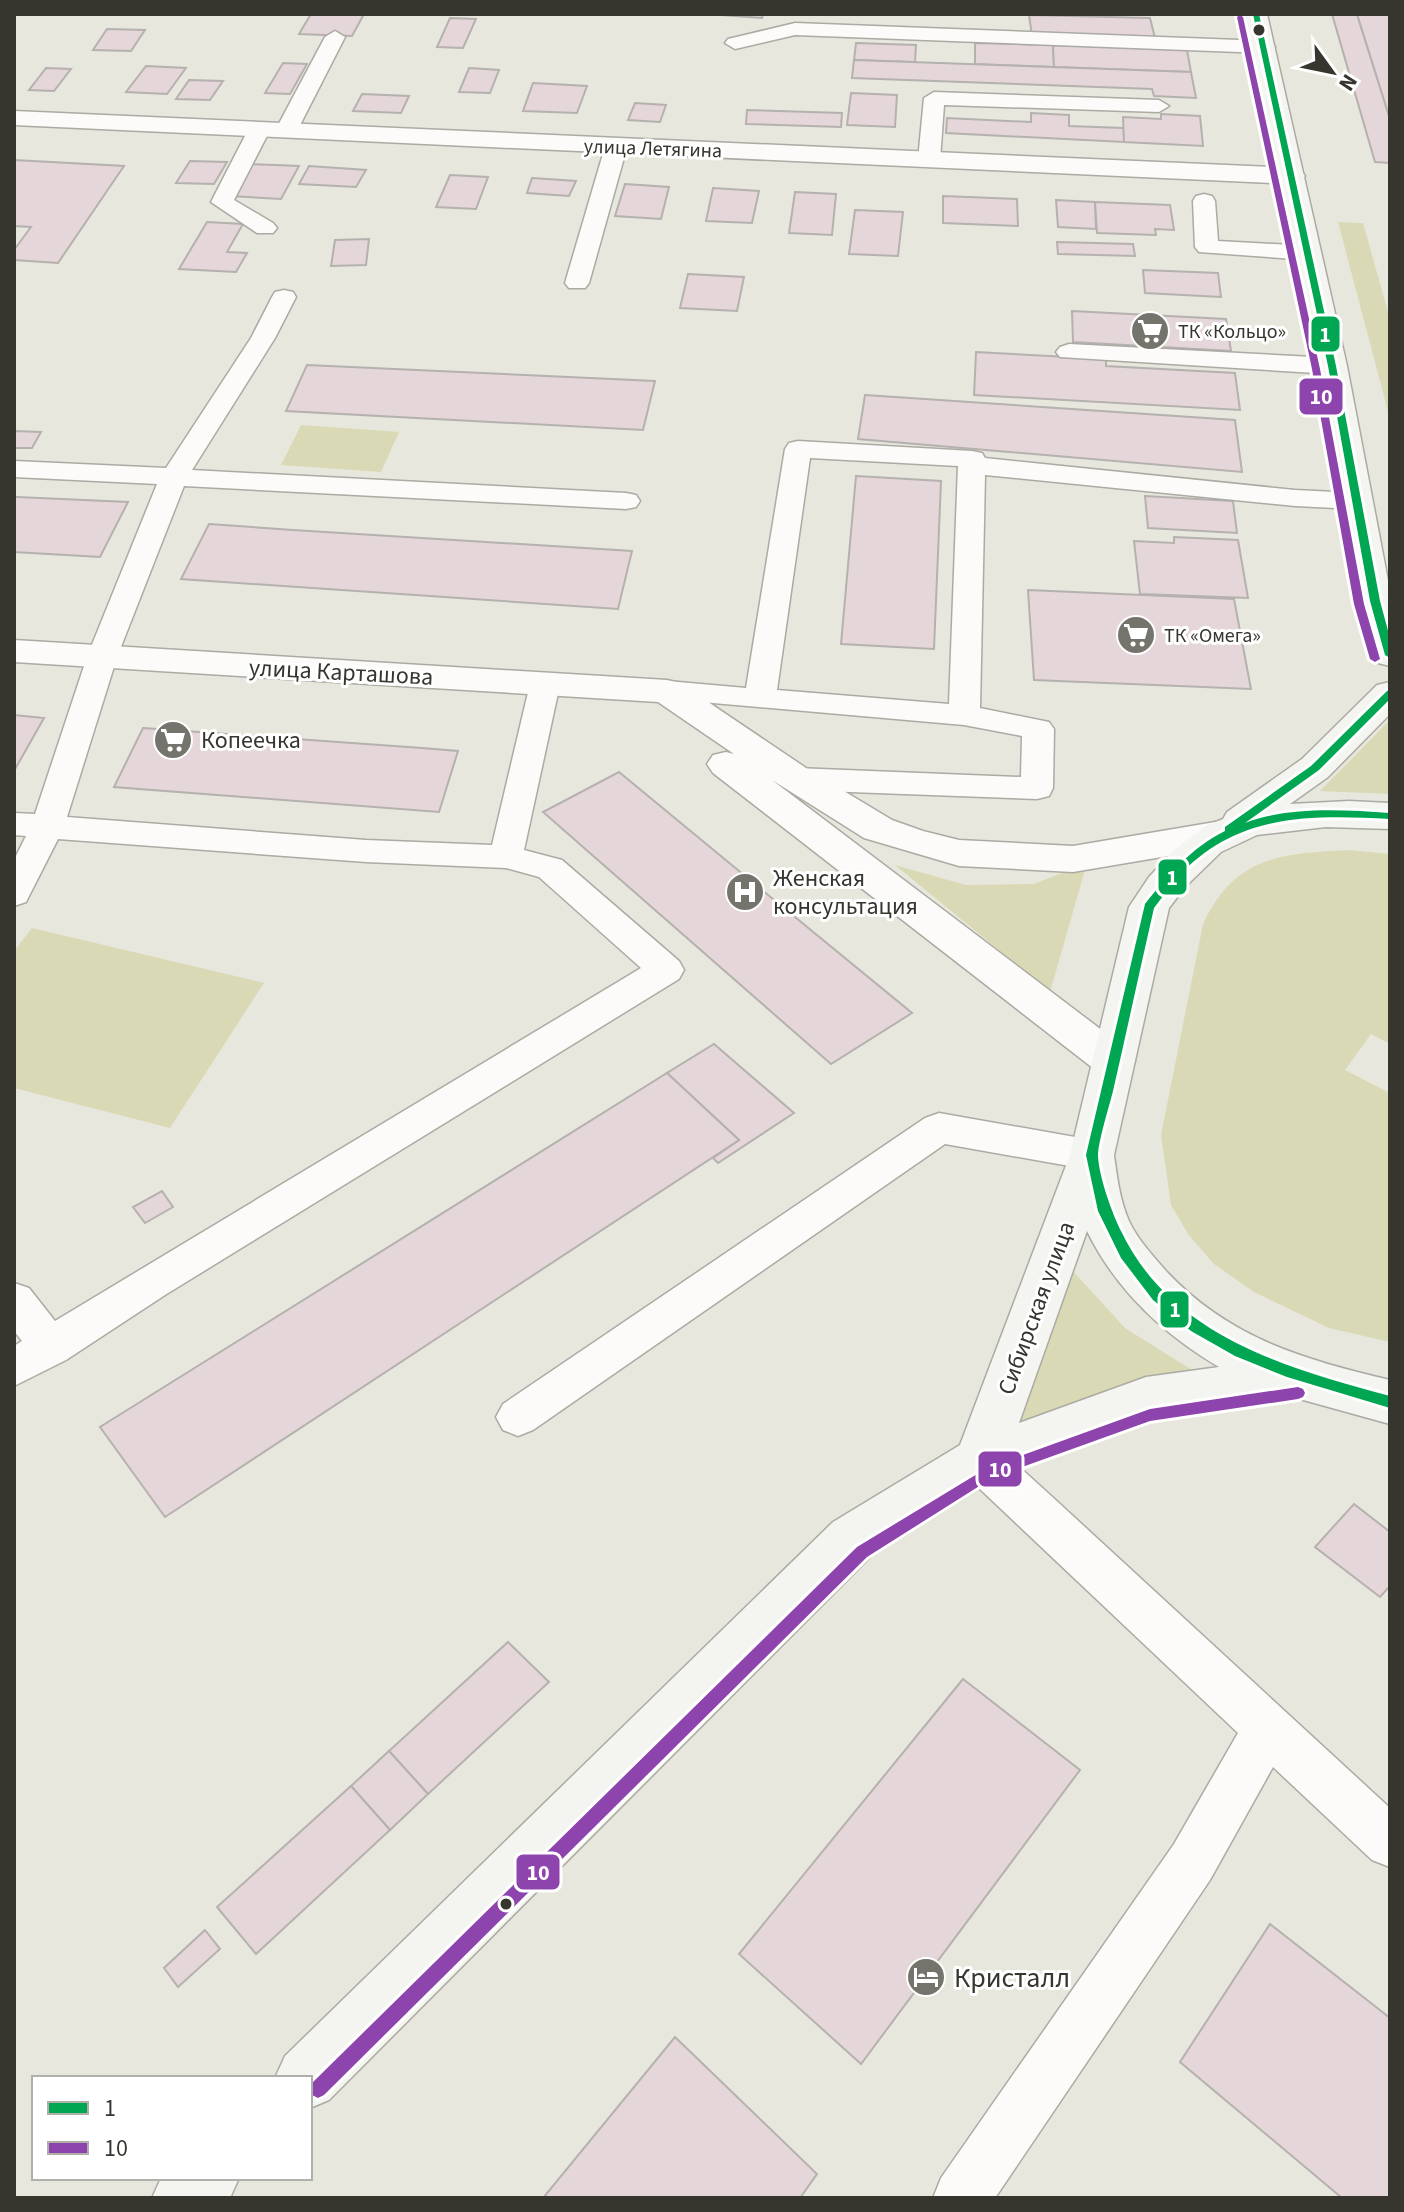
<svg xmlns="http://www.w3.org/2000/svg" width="1404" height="2212" viewBox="0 0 1404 2212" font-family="'Source Sans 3',sans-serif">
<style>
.green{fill:#dad9b5}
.building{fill:#e5d6da;stroke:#b5b1ae;stroke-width:2}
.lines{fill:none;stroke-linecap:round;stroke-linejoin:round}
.lane-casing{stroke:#abaaa3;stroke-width:3}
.street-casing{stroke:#abaaa3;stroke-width:3}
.secondary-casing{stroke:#abaaa3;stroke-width:3}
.lane{fill:#fcfbfa;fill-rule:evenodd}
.street{fill:#fcfbfa;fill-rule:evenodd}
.secondary{fill:#f4f4f0;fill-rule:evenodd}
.bus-1-casing{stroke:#fff;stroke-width:6}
.bus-2-casing{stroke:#fff;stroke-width:6}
.bus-1{fill:#00a651;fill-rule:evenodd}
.bus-2{fill:#8e44ad;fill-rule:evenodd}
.bus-dot{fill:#36362f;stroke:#fff;stroke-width:3}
.labels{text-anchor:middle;stroke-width:6;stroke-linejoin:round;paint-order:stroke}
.far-street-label{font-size:20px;fill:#36362f;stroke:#fff}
.far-poi-label{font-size:20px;fill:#36362f;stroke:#fff;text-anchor:start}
.street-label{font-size:24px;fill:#36362f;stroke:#fff}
.poi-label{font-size:24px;fill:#36362f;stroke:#fff;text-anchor:start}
.near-poi-label{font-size:28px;fill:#36362f;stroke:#fff;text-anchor:start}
.line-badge{stroke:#fff;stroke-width:3}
.badge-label{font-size:22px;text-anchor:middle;font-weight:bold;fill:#fff}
</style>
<rect width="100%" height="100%" fill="#e8e7dd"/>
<g class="green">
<path d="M1338,222L1363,223L1390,319V419Z"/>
<path d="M301,425L399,432L381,472L281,465Z"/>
<path d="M1388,722L1390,794L1320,791Z"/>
<path d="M1348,850L1390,854V1044L1371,1034L1345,1070L1390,1093V1342L1329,1328L1254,1292L1214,1264L1188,1234L1171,1205L1161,1135L1203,924C1235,856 1279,854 1348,850Z"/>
<path d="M1087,863L1050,992L895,865L966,885L1034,884Z"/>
<path d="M32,928L264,983L170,1128L14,1088V951Z"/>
<path d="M1060,1257L1125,1328L1203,1377L1020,1421Z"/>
</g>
<g class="building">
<path d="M311,14H364L352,36L299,34Z"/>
<path d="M706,14H763L762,18Z"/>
<path d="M1332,14H1357L1390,119V163L1375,162Z"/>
<path d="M1357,14H1390V119Z"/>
<path d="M1029,15L1150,18L1155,38L1032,36Z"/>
<path d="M450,18L476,19L463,48L437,47Z"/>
<path d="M107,29L145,30L131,51L93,50Z"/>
<path d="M856,43L916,45L915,62L854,60Z"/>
<path d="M975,43L1053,45L1054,67L975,64Z"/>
<path d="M1053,45L1187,50L1191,72L1054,67Z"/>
<path d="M854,60L1191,72L1196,98L1154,96L1152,89L852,78Z"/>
<path d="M283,63L307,64L290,94L265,93Z"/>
<path d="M146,66L186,68L167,94L126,92Z"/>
<path d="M46,68L71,69L54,91L29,90Z"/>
<path d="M469,68L499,70L490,93L459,92Z"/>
<path d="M189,80L223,81L210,100L176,99Z"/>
<path d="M533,83L587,86L577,113L523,111Z"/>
<path d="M851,93L897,95L895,127L847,125Z"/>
<path d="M362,94L409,96L401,113L353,111Z"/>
<path d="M635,103L666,105L660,122L628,120Z"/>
<path d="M747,110L842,113L841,127L746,124Z"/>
<path d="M1031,113L1069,115V126L1124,128V142L946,133L947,118L1031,122Z"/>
<path d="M1161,114L1200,116L1203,146L1124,142L1123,117L1161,119Z"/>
<path d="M14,160L124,166L58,263L14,260V250L31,227L14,226Z"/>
<path d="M190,161L227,162L214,184L176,183Z"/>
<path d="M250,164L275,165L299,166L281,199L231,196Z"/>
<path d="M309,166L366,170L356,187L299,184Z"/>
<path d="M450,175L488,177L476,209L436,207Z"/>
<path d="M532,178L576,181L569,196L527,193Z"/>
<path d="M625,184L669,187L661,219L615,216Z"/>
<path d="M713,188L759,191L752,223L706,221Z"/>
<path d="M795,192L836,194L832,235L789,233Z"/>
<path d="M943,196L1017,199L1018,226L943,223Z"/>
<path d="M1056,200L1095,202L1096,229L1058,227Z"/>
<path d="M1095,202L1170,205L1174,230L1155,229L1156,235L1097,233Z"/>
<path d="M855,210L903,212L898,256L849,254Z"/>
<path d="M207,222L243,224L227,252L247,253L236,272L179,269Z"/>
<path d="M369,239L366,265L331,266L335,240Z"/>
<path d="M1057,242L1133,244L1135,256L1058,254Z"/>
<path d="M1143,270L1218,273L1221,297L1145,293Z"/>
<path d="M688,274L744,277L737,311L680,308Z"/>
<path d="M1072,311L1226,319L1231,351L1073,342Z"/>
<path d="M976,352L1106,359V366L1235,373L1240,410L974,395Z"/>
<path d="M307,365L655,381L643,430L286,411Z"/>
<path d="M865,395L1235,420L1242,472L858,439Z"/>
<path d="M14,431L41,432L32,448H14Z"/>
<path d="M856,476L941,481L934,649L841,644Z"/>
<path d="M1145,496L1233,501L1237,533L1148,528Z"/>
<path d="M14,497H17L128,502L100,557L14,552Z"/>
<path d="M209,524L293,530L632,551L618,609L181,579Z"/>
<path d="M1174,537L1238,540L1248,598L1140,594L1134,541L1174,543Z"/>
<path d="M1028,590L1234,599L1251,689L1034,680Z"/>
<path d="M14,715L44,718L14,771Z"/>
<path d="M143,728L422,748L458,751L439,812L114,787Z"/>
<path d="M619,772L756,885L912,1013L831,1064L543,812Z"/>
<path d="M714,1044L794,1113L718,1163L713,1158L739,1140L667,1073Z"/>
<path d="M667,1073L739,1140L165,1517L100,1427Z"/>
<path d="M162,1191L173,1207L145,1223L133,1207Z"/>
<path d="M1354,1504L1390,1532V1586L1380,1597L1315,1547Z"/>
<path d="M508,1642L549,1682L428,1794L389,1751Z"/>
<path d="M963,1679L1080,1770L861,2064L739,1954Z"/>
<path d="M389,1751L428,1794L390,1830L351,1786Z"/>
<path d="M351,1786L390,1830L256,1954L217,1907Z"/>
<path d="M1270,1924L1390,2018V2198H1342L1180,2062Z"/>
<path d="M205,1930L220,1949L178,1987L164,1968Z"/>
<path d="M675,2037L817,2174L800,2198H543Z"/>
</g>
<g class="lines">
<g class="lane-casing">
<g id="lane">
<path d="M795,23L1265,41L1275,47L1265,53L795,35L735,49L725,43L728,39Z"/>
<path d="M335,31L345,37L297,131L294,136H278L275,131L325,37Z"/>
<path d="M934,92L1159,100L1169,106L1159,112L944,105L940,160L929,167L918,160L924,98Z"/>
<path d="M259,124L270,130L234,200L273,223L277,228L273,233H257L211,202L248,130Z"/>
<path d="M616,140L627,147L589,283L585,288H569L565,283L605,147Z"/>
<path d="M1204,194L1212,196L1215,201L1218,241L1309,246L1317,248L1321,253L1317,258L1309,260L1199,252L1195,247L1193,201L1196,196Z"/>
<path d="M284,290L293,292L296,297L275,338L192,470L626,493L636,495L640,501L636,507L626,509L184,486L117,657L67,817L366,840L492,845L530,684L534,677L545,674L556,677L560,684L524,850L562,860L679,961L684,970L679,979L165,1295L66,1360L14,1386V1346L22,1341L14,1331V1283L29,1288L55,1321L641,968L539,877L506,868L366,862L58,839L26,902L14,906V860L26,836L14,835V813L35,814L87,657L157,484L14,477V461L166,468L251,338L272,297L275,292Z"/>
<path d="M1069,344L1332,358L1341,361L1345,366L1341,371L1332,374L1060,357L1056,352L1060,347Z"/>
<path d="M798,441L972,451L982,453L985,458L1295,490L1356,493L1366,495L1370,501L1366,507L1356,509L1295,506L985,475L980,708L1049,722L1054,729L1053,788L1049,796L1037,799L796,790L785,786L780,779L785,772L796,768L1021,777L1022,736L964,725L656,698L652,691L656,684L667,681L746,688L785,449L789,443ZM810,458L958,466L949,704L777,690Z"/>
<path d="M939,1113L1092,1140L1106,1144L1111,1155L1106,1166L1092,1170L945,1144L533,1430L518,1436L503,1430L496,1417L503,1404L925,1118Z"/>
<path d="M980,1440L996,1446L1048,1493L1390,1808V1867L1372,1860L1273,1767L1210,1880L995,2198H933L941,2178L1174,1844L1238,1733L964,1474L958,1460L964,1446Z"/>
</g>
</g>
<g class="street-casing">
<g id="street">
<path d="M14,111L1292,168L1301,171L1305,176L1301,181L1292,184L14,125Z"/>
<path d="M14,640L667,680L680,683L809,770L892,820L923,831L959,840L1073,846L1221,821L1235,825L1240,834L1235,843L1221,847L1073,872L959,866L864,838L772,780L1128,1050L1135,1061L1128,1072L1113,1077L1098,1072L713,773L707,764L713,755L726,752L734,754L658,702L14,662Z"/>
</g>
</g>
<g class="secondary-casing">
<g id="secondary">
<path d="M1245,14H1267L1347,366L1390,591V666L1378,663L1372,655L1358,601L1317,366Z"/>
<path d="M1390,682V714L1328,777L1290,804L1349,801L1390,803V829L1326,827L1257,835L1221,852L1185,887L1169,908L1114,1155C1117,1177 1120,1201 1129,1221C1138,1240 1153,1256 1166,1271C1230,1339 1303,1359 1390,1380V1424L1296,1398L1147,1420L998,1476L871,1556L329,2100L310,2108V2078H275L285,2056L833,1522L960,1445L1070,1155L1129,907L1149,877L1174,850L1204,827L1223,819L1227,812L1302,759L1377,685ZM1087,1231C1116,1290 1163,1334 1219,1367L1146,1377L1019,1423Z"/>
<path d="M161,2178H239L230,2198H152Z"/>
</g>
</g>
<use href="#lane" class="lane"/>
<use href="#street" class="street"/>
<use href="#secondary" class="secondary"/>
<g class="bus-1-casing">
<g id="bus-1">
<path d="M1253,14H1259L1336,366L1380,601L1390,638V658L1385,655L1370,601L1328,366Z"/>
<path d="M1390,690V699L1319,770L1245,823C1291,806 1342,810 1390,813V819C1309,815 1236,813 1177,878C1169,887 1162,898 1154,908C1140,969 1127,1030 1113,1091C1109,1107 1098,1142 1098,1156C1099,1177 1112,1213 1121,1231C1171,1336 1286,1368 1390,1396V1408L1287,1377L1235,1356L1191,1331L1153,1300L1121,1258L1098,1211L1086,1155L1145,904C1168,875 1191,848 1225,831V827L1311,766L1387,691Z"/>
</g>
</g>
<g class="bus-2-casing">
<g id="bus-2">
<path d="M1240,15L1243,17L1320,369L1364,604L1380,659L1375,662L1370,659L1354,604L1312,369L1237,17Z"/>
<path d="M1298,1387L1303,1389L1305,1393L1303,1397L1298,1399L1150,1421L992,1478L867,1557L324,2095L318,2098L312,2095L310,2091L312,2083L857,1547L987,1468L1150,1409Z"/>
</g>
</g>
<use href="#bus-1" class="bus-1"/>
<use href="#bus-2" class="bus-2"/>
</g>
<defs>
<g id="supermarket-disc" transform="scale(2)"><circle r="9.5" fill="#74746c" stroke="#fff"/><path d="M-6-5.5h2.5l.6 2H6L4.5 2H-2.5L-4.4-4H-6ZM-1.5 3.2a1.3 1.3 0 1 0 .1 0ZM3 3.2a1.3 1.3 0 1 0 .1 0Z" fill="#fff"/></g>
<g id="hospital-disc" transform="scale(2)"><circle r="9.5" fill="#74746c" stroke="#fff"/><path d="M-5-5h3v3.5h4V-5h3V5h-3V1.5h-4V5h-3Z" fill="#fff"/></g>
<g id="hotel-disc" transform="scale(2)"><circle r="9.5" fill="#74746c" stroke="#fff"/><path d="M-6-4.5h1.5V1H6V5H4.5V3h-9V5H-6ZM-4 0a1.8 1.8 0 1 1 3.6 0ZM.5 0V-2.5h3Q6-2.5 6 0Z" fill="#fff"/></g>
</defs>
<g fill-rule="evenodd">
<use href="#supermarket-disc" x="1150" y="331"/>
<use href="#supermarket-disc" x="1136" y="635"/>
<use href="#supermarket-disc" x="173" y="740"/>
<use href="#hospital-disc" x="745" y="892"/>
<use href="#hotel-disc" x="926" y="1977"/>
</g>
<g class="bus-dot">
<circle cx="1259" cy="30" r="7"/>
<circle cx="506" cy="1904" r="7"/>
</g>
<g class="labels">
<g class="far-street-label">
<text transform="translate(653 148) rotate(2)" y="7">улица Летягина</text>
</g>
<g class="far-poi-label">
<text x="1178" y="338">ТК «Кольцо»</text>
<text x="1164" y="642">ТК «Омега»</text>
</g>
<g class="street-label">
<text transform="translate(341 672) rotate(3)" y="8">улица Карташова</text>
<text transform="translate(1036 1308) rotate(-70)" y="8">Сибирская улица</text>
</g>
<g class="poi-label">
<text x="201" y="748">Копеечка</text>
<text x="773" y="886">Женская<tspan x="773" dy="28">консультация</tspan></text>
</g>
<g class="near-poi-label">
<text x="954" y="1987">Кристалл</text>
</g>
</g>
<g class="line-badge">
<rect x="1310" y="315" width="31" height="38" rx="8" fill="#00a651"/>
<rect x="1298" y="377" width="46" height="39" rx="8" fill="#8e44ad"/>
<rect x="1157" y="858" width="31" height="38" rx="8" fill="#00a651"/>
<rect x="1159" y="1290" width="31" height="39" rx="8" fill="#00a651"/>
<rect x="977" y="1450" width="46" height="38" rx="8" fill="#8e44ad"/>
<rect x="515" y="1853" width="46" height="38" rx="8" fill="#8e44ad"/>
</g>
<g class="badge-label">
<text x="1325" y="342">1</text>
<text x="1321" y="404">10</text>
<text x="1172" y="885">1</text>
<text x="1175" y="1317">1</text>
<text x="1000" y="1477">10</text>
<text x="538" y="1880">10</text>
</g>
<rect width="1404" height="2212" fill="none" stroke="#36362f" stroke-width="32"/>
<rect x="32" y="2076" width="280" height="104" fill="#ffffff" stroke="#afafac" stroke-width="2"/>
<rect x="48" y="2102" width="40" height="12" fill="#00a651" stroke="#afafac" stroke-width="2"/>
<text x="104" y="2116" font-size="24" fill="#36362f">1</text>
<rect x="48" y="2142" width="40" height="12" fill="#8e44ad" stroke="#afafac" stroke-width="2"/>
<text x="104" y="2156" font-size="24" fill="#36362f">10</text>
<g transform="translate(1332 72) rotate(123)" stroke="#ffffff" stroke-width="6" paint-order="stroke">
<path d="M0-6L14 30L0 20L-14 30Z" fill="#36362f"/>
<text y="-12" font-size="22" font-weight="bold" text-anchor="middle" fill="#36362f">N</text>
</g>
</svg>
